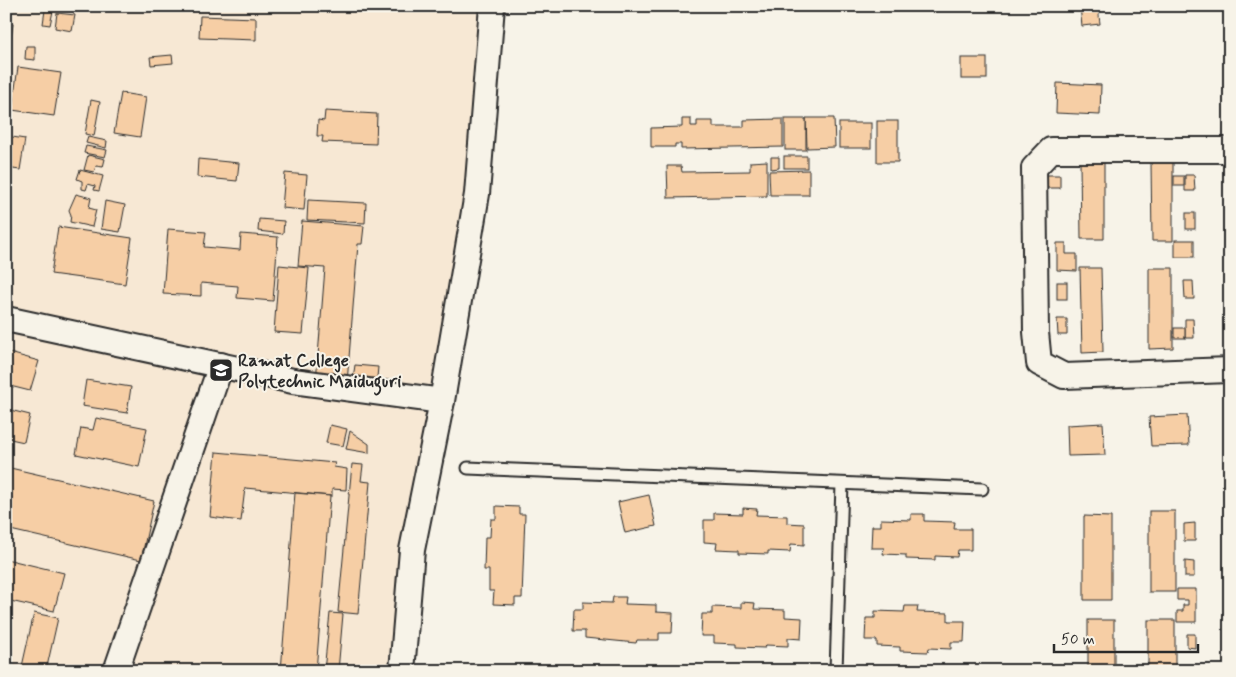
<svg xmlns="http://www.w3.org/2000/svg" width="1236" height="677" viewBox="0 0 1236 677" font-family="Mynerve,sans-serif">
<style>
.built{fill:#f7e8d4}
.building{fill:#f6cea5;stroke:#2b2b2b}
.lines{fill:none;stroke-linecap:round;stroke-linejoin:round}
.lane-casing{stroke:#2b2b2b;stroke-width:15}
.street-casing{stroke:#2b2b2b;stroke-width:28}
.lane{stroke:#f7f3e8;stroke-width:11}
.street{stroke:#f7f3e8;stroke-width:24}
.labels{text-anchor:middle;stroke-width:4;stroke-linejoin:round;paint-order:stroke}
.poi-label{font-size:18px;font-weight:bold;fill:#2b2b2b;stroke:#f7f3e8;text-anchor:start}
</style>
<rect width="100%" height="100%" fill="#f7f3e8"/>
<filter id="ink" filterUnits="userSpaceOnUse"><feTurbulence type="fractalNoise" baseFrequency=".02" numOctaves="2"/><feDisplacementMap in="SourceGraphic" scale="10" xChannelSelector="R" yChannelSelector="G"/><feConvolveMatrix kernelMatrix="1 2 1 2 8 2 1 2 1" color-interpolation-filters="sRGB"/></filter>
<g filter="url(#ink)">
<path class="built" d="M6,6H480L466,228L407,513L392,671H6Z"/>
<g class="building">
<path d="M252,6H281V9L252,8Z"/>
<path d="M1080,6H1098L1100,24L1082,26Z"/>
<path d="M45,10L53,11L50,25L43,24Z"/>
<path d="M57,13L75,15L72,31L55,28Z"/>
<path d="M200,16L256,18V40L199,38Z"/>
<path d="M6,23L13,24L11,38L6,36Z"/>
<path d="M26,46H35V60L25,59Z"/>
<path d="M172,55L173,63L151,65L150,57Z"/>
<rect x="961" y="58" width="26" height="21"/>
<path d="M18,67L61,73L54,116L12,110Z"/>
<path d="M1057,83L1101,85L1100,115L1056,113Z"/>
<path d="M121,93L146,97L140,137L114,133Z"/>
<path d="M91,100L100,102L94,136L85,134Z"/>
<path d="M325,111L377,114L376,144L322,142L323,136H317L318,120L324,121Z"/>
<path d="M806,118H834L835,147L807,148Z"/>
<path d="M682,119H691V126H697V121H713V127H744V120L783,119V147L681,149V144H675V147H651V128L682,127Z"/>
<rect x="785" y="119" width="21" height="31"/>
<rect x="877" y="121" width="21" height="41"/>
<rect x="839" y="123" width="32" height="25"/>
<path d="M6,136L25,139L20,170L6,168Z"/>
<path d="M88,137L107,141L106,148L86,143Z"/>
<path d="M86,146L107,150L105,157L84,153Z"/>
<path d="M88,155L105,159L103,167L96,166L94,172L84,170Z"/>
<rect x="784" y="156" width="23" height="12"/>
<path d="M771,157H779V168L771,169Z"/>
<path d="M198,159L239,163L237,181L197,177Z"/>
<path d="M767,161V196L668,198L667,166H681L682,172L750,171V162Z"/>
<path d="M1080,162H1104V239H1081Z"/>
<path d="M1151,162H1173V241H1152Z"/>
<path d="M80,170L103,176L99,191L94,190L95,186L88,184L86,190L82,189V181L77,179Z"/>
<path d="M809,170V195H770L769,171Z"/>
<path d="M285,173L307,175L304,210L282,208Z"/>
<rect x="1042" y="175" width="18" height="13"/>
<path d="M1185,175H1194L1195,191H1185Z"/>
<rect x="1174" y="176" width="10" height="10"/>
<path d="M76,194L91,198L89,208L96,210L92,227L70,222L71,215L69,210Z"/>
<path d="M308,200L366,203L365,223L307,220Z"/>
<path d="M105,201L125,205L120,232L101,229Z"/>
<rect x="1186" y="213" width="9" height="16"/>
<path d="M259,219L284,221L283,234L258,231Z"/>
<path d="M302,221L364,226L362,244H358L347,383L316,381L325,268L298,266Z"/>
<path d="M58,227L132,238L125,284L51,274Z"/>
<path d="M168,229L206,232L204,247L240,250L241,234L278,237L273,301L237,298L238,286L201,283V296L163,294Z"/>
<rect x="1175" y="240" width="19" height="17"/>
<path d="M1057,243H1066V254H1077V271L1057,270Z"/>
<path d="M279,265L309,268L303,334L274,332Z"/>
<path d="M1080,268H1101L1103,352L1082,353Z"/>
<path d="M1149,268H1173V348L1149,349Z"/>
<path d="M1184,281H1193L1194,299H1185Z"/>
<rect x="1057" y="282" width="10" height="17"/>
<path d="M1057,319H1067V335H1058Z"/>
<path d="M1185,319H1193L1194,338H1185Z"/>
<rect x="1174" y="328" width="11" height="10"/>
<path d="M6,352L39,361L30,391L6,385Z"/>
<path d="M355,365L378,367L376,388L352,386Z"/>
<path d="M86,380L131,387L127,413L82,406Z"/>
<path d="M6,409L30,415L24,442L6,438Z"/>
<path d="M1187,415L1189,445L1151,446L1149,417Z"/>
<path d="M96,418L147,428L139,467L76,454L81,428L93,430Z"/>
<path d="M1103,423L1105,455L1068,456L1067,425Z"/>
<path d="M330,425L347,429L343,446L326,443Z"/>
<path d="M350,431L369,444V453L346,449Z"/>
<path d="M216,452L335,463L334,467L347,469L346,490L332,489V496L245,488L241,521L210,517Z"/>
<path d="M352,464L363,465L361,481L370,482L358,614L338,612Z"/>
<path d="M6,467L154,501L141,560L6,529Z"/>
<path d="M295,493L330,496L316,671H281Z"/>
<path d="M649,495L656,526L625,533L618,502Z"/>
<path d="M496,506L519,507V514H525L522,598H515V605L493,604L494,591H489V570H484L485,537H490L491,519H496Z"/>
<path d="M743,508L757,509L756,515L787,516V523L804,524V545L791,544L790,552L768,551V554L739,553V550L716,549L717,543L704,542V520H714V513L743,514Z"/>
<rect x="1149" y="511" width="26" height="81"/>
<path d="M911,514H924V521L955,522L954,529H971V550H958L957,557L935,556V560L906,559V555L883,554L884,548H871L872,526H881V519L911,520Z"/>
<path d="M1084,516L1111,517V600H1084Z"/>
<path d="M1195,523V541H1184V524Z"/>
<path d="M6,559L64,573L54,611L6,600Z"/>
<path d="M1185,561L1194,562V577H1185Z"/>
<path d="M1177,589H1196V622H1177V611H1183V605H1188V600H1177Z"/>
<path d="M613,597H626L625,604L656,605V612L673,613L672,633H659V640H637L636,643L585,638V631H573L574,609H583V602L612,603Z"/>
<path d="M741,602L755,603L754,609L785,610V617L802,618L801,639L788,638V646L766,645L765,648L737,647V644L714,643V636H701L702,614H712V607L741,608Z"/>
<path d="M905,606H918L917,612L948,613V621H965L964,642H951V649L929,648L928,652L900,651V647L877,646V640H865L866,618H875V611L904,612Z"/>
<path d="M34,613L58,618L46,671H21Z"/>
<path d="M330,613L343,614L338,671H324Z"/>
<rect x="1088" y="620" width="26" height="51"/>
<rect x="1148" y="620" width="27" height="51"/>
<path d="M1187,634H1195V648L1187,647Z"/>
<path d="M1058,668L1070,669V671H1058Z"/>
</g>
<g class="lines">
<g class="lane-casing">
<g id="lane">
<path d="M468,468L982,489"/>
<path d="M836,671L842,484"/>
</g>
</g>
<g class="street-casing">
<g id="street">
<path d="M1230,150H1051L1034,168L1036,332L1039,363L1064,376L1230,370"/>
<path d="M6,319L293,381L442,401"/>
<path d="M116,671L221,365"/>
<path d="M402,671L412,550L442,401L477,194L492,6"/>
</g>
</g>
<use href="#lane" class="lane"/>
<use href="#street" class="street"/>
</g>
</g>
<defs>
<g id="school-square" transform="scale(1.25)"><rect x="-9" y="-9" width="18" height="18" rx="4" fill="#2b2b2b" stroke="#f7f3e8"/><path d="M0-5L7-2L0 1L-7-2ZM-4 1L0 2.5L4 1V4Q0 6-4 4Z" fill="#fff"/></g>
</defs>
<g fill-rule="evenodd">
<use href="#school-square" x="221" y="370"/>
</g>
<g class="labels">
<g class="poi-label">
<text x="238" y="366">Ramat College<tspan x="238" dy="21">Polytechnic Maiduguri</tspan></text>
</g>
</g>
<rect width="1236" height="677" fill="none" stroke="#f7f3e8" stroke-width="25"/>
<rect x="12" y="12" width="1211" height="652" fill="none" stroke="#2b2b2b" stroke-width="2" filter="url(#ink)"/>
<path d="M1054 644v8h144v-8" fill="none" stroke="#2b2b2b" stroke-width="2.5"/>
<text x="1061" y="644" font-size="15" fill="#2b2b2b" stroke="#f7f3e8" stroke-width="4" paint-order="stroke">50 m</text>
</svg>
